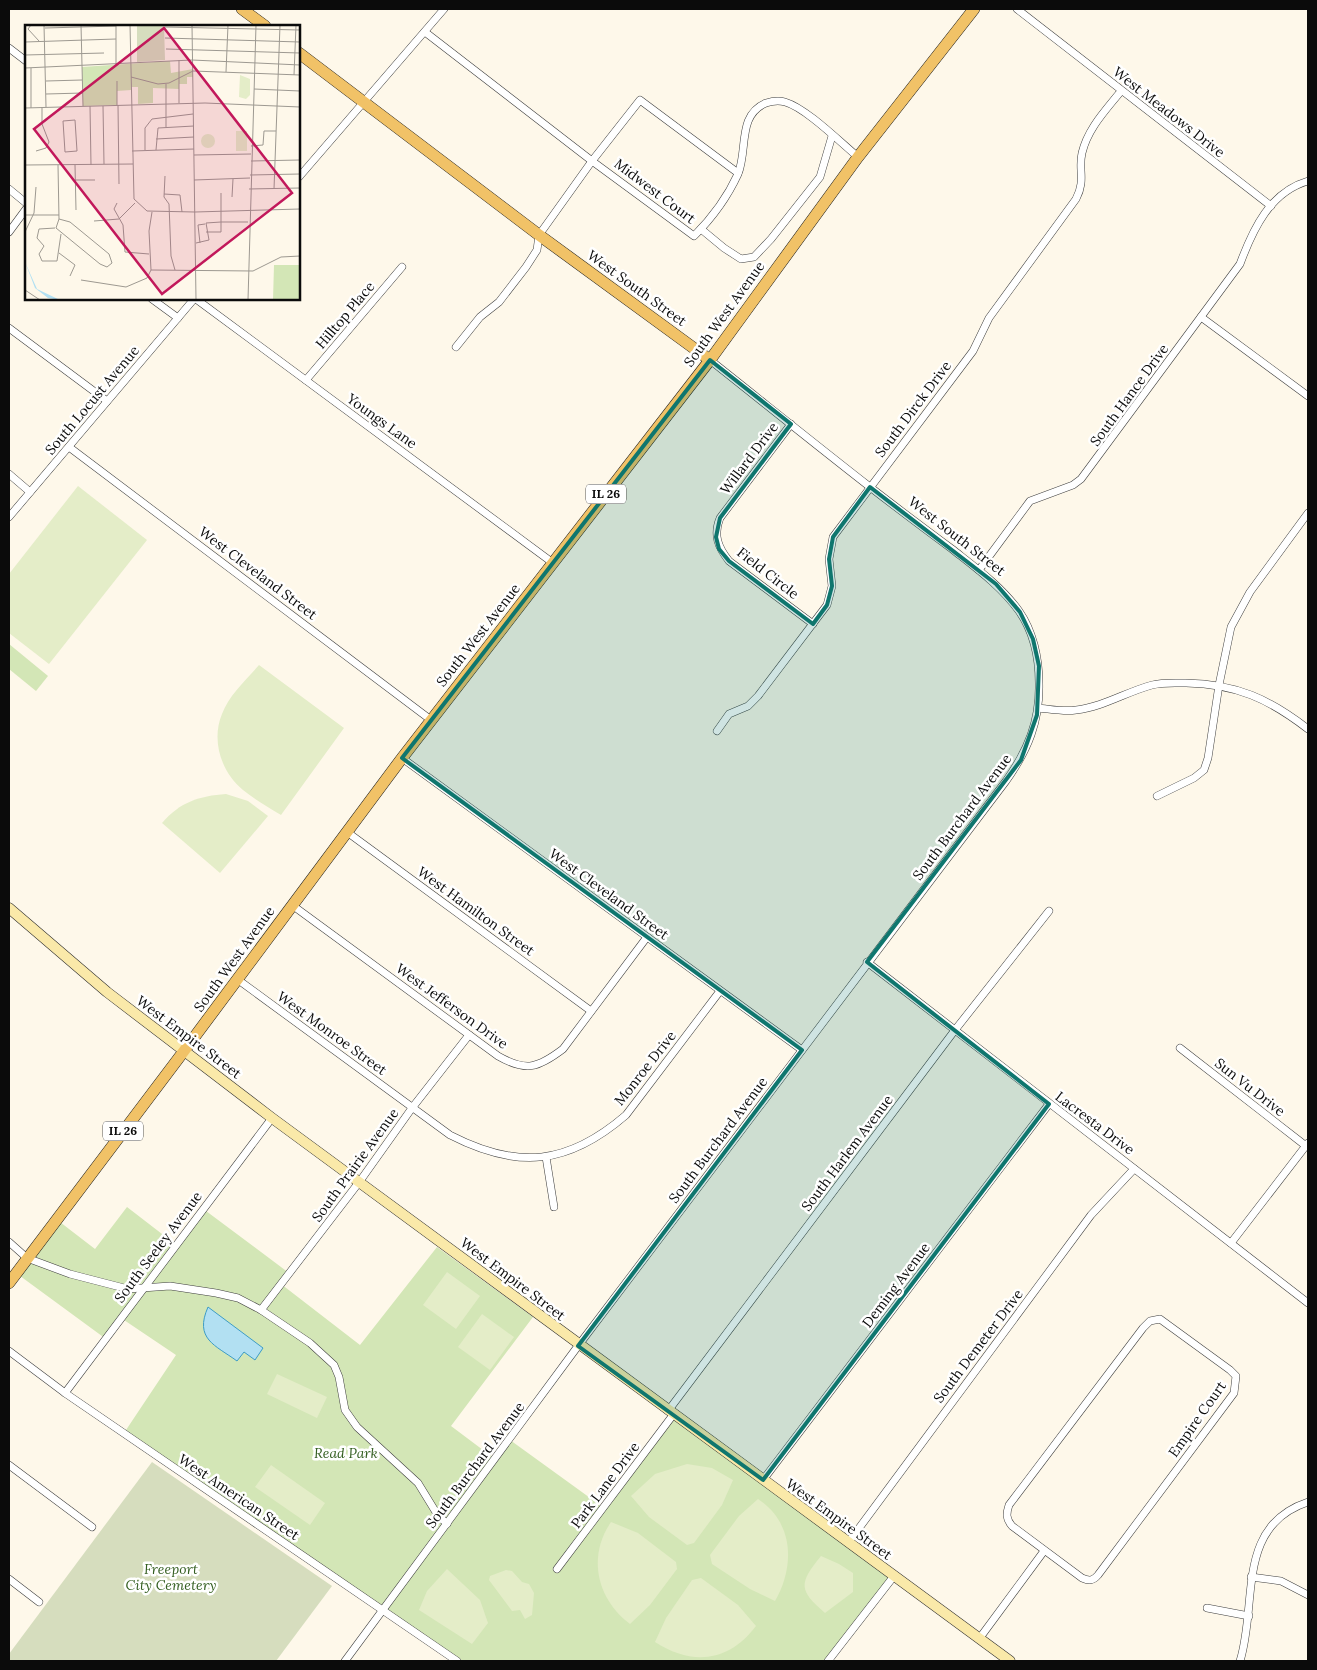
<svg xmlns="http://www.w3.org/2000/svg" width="1317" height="1670" viewBox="0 0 1317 1670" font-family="Lora,serif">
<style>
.green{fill:#d3e6b6}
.cemetery{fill:#d6ddbe}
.pitch{fill:#e4edc8}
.water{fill:#b2e0f2;stroke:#3d9cc5}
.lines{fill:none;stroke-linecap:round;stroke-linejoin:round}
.street-casing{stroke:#3e3e3e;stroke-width:8}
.secondary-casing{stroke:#2d2d2d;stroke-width:11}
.primary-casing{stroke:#1c1c1c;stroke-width:12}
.street{stroke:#fff;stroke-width:7}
.secondary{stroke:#fae9a9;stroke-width:10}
.primary{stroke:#f1c267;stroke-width:11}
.marked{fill:#0f766e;fill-opacity:0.2;stroke:#0f766e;stroke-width:4;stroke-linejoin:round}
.labels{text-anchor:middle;stroke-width:5;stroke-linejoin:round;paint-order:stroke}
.shield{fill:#fff;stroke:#545454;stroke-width:1}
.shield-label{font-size:12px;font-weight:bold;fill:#0b0b0b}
.street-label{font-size:14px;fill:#0b0b0b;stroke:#fff}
.park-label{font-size:14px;font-style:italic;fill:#335e20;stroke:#fff}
.inset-road{fill:none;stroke:#9d9991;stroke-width:1}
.view{fill:#c2185b;fill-opacity:0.15;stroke:#c2185b;stroke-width:2.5}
.inset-edge{fill:none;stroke:#0b0b0b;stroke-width:2.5}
</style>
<rect width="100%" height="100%" fill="#fef8ea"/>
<g class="green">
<path d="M9,644L48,676L36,691L9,669Z"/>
<path d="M127,1207L175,1244L202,1208L289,1273L281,1284L360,1345L437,1247L533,1317L451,1426L495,1459L510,1440L604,1508L673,1415L891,1580L829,1661H459L124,1433L176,1355L121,1318L106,1339L16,1273L56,1219L95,1249Z"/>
</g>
<path class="cemetery" d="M152,1462L332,1586L276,1661H9V1654Z"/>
<g class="pitch">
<path d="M78,486L147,540L49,664L9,633V574Z"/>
<path d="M259,665L344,728L281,815C268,807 254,799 243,790C221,772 211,740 222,714C229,695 246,680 259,665Z"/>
<path d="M226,794L248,801L268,816L220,873L162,823C180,802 199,796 226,794Z"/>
<path d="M447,1272L480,1296L456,1329L423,1305Z"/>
<path d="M482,1314L514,1337L490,1370L458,1347Z"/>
<path d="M277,1374L327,1397L317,1418L267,1394Z"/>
<path d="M687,1464L712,1468L733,1480L722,1505L694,1543L687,1545L649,1517L631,1496L655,1474Z"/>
<path d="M271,1465L325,1503L310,1525L255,1487Z"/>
<path d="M758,1499C794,1523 795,1566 775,1601L750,1589L712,1564L710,1555L739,1516Z"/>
<path d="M611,1522L638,1533L676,1562L677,1569L650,1605L630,1624C597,1599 587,1557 611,1522Z"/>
<path d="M821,1556L839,1564L853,1573V1592L825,1613C798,1590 799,1583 821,1556Z"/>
<path d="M447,1569L480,1600L488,1623L472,1644L419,1610L427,1591Z"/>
<path d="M506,1570L512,1571L522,1582L529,1584L534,1593L532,1615L525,1619L520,1610L512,1611L489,1580L490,1576Z"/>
<path d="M701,1578L738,1605L756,1626C729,1662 692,1666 655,1642L666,1618L692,1580Z"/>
</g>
<path class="water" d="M208,1307L263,1348L255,1360L244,1352L237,1361C215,1345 194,1339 208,1307Z"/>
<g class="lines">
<g class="street-casing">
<g id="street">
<path d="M1017,9L1271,206"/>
<path d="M425,32L592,161L640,100L738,173"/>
<path d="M9,48L26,61"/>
<path d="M299,177L444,9"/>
<path d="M9,189L26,203"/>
<path d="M701,229L724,248L741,259L754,257L771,239L820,177L832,136"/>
<path d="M9,232L26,209"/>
<path d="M152,299L178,318"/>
<path d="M196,299L553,563"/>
<path d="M1201,317L1308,396"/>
<path d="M9,328L107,401"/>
<path d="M456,347L480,317L499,302L526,267L537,250L539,235L592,161L694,236C712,218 727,198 738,174C748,150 737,115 766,103C772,101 779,100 785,102C806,108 840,142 858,157"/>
<path d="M306,380L402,267"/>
<path d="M791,424L720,518C713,535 718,547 729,561L813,624"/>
<path d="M69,447L431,720"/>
<path d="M9,474L30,492"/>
<path d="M9,517L194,299"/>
<path d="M979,570L1030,501L1073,485L1081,479L1240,264C1253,229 1270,192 1308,181"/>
<path d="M1038,708C1050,709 1064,712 1076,710C1103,707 1126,692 1152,685C1163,682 1175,683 1186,683C1237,684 1269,699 1308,729"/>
<path d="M717,731L729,714L748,706L758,696L827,605L832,586L829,559L833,537L973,351L989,318L1076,199C1086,180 1078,170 1082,153C1088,128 1106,110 1121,91"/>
<path d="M402,758L802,1050"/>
<path d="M1157,796L1194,778L1204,770L1208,758L1219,685L1231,627L1250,592L1308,513"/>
<path d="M347,832L591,1011"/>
<path d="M292,905L498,1056C526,1072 538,1068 563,1049L647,937"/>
<path d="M867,962L1308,1303"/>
<path d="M237,979L450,1135C518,1170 568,1165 626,1115L720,991"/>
<path d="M1180,1048L1306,1146"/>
<path d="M546,1157L554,1207"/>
<path d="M9,1242L27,1258L70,1274L128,1289L170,1286L216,1293L238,1298L261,1310L310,1343L334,1365L339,1377L345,1410L357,1427L418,1483L437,1514L447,1524"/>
<path d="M1231,1243L1308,1143"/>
<path d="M261,1310L360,1181L412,1108L469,1035"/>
<path d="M1160,1319L1230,1370L1236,1376L1234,1393L1098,1575C1093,1581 1089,1581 1082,1578L1012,1526C1006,1519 1006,1514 1009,1505L1143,1328L1150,1321Z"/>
<path d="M9,1351L65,1393L457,1661"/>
<path d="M65,1393L272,1118"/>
<path d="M668,1411L955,1030L1049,911"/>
<path d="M9,1465L92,1527"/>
<path d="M763,1480L1049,1104"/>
<path d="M848,1543L1091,1215L1134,1169"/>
<path d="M557,1569L673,1415"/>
<path d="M1251,1577L1281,1581L1308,1595"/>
<path d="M9,1579L39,1602"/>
<path d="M1207,1608L1249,1616"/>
<path d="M979,1639L1044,1551"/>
<path d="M345,1661L578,1346L1006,781C1028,750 1040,721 1039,683C1039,658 1033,631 1019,611C1001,586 976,568 952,549C925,529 897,508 870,487C816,445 763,402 710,360"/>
<path d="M828,1661L894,1576"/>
<path d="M1240,1661C1258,1604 1235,1526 1308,1502"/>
</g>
</g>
<g class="secondary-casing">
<path id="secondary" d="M9,908L107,992L272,1118L1010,1661"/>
</g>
<g class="primary-casing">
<g id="primary">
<path d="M242,9L265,26"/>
<path d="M299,53L539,235L710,360"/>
<path d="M9,1283L184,1051L402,758L710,360L858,157L974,9"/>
</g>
</g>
<use href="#street" class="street"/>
<use href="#secondary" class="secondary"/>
<use href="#primary" class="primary"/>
</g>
<path class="marked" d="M710,360L791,424L720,518L716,537L719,549L729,561L813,624L827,605L832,586L829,559L833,537L870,487L996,584L1020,612L1033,639L1039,666L1037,715L1021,760L867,962L1049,1104L763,1480L578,1346L802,1050L402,758Z"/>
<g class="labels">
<g class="shield">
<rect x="586" y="484.5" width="40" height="19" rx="4"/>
<rect x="103" y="1121.5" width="40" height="19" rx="4"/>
</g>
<g class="shield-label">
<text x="606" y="498">IL 26</text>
<text x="123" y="1135">IL 26</text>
</g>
<g class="street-label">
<text transform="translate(1169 112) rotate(38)" y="5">West Meadows Drive</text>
<text transform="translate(655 191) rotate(37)" y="5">Midwest Court</text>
<text transform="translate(637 288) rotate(36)" y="5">West South Street</text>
<text transform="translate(724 314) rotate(-54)" y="5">South West Avenue</text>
<text transform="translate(345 315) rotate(-50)" y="5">Hilltop Place</text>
<text transform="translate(1129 395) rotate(-54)" y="5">South Hance Drive</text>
<text transform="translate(92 400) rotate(-50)" y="5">South Locust Avenue</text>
<text transform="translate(913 409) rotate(-53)" y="5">South Dirck Drive</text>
<text transform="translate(382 421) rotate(36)" y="5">Youngs Lane</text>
<text transform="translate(749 458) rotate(-53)" y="5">Willard Drive</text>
<text transform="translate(957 536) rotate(38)" y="5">West South Street</text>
<text transform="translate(258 573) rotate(37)" y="5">West Cleveland Street</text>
<text transform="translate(768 573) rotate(38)" y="5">Field Circle</text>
<text transform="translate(478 635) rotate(-52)" y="5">South West Avenue</text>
<text transform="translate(962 817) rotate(-53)" y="5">South Burchard Avenue</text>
<text transform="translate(609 894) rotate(36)" y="5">West Cleveland Street</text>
<text transform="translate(476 911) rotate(36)" y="5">West Hamilton Street</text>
<text transform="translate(234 959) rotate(-54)" y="5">South West Avenue</text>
<text transform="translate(452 1006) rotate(36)" y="5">West Jefferson Drive</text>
<text transform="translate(332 1033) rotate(36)" y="5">West Monroe Street</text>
<text transform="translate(189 1037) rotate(37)" y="5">West Empire Street</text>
<text transform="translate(645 1068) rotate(-52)" y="5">Monroe Drive</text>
<text transform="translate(1250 1087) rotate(38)" y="5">Sun Vu Drive</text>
<text transform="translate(1095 1123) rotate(37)" y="5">Lacresta Drive</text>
<text transform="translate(718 1140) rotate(-53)" y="5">South Burchard Avenue</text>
<text transform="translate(847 1153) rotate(-53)" y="5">South Harlem Avenue</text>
<text transform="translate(355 1165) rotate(-54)" y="5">South Prairie Avenue</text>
<text transform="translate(158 1247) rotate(-53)" y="5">South Seeley Avenue</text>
<text transform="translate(513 1279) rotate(37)" y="5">West Empire Street</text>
<text transform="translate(896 1285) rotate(-53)" y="5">Deming Avenue</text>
<text transform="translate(978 1346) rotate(-53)" y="5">South Demeter Drive</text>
<text transform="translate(1197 1419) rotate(-55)" y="5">Empire Court</text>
<text transform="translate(475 1465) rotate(-53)" y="5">South Burchard Avenue</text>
<text transform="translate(605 1485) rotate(-53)" y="5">Park Lane Drive</text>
<text transform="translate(239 1497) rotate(34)" y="5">West American Street</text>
<text transform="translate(839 1519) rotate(36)" y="5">West Empire Street</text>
</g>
<g class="park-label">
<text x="346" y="1458">Read Park</text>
<text x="171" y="1574">Freeport<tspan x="171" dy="16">City Cemetery</tspan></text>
</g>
</g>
<g transform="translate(25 25)">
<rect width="275" height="275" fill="#fef8ea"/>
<path d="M145,36L146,48L168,44V52H162V59H154V64L128,63V78L113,79V62H106V65L92,66V80L58,81L57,42ZM249,240H275V275H248Z" fill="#d3e6b6"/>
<path d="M112,0H139L140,35L112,37Z" fill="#d6ddbe"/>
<path d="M215,50L225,54V70L221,74L214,72ZM211,106H222V126H211ZM176 116a7 7 0 1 1 14 0a7 7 0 1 1-14 0Z" fill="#e4edc8"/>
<path d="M0,237L12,264L35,275L23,273L10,263Z" fill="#b2e0f2"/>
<path class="inset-road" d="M6,0L3,4L14,16M19,0L21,82M56,0L58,81M91,0V39M105,0L109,174L122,186L170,187M167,0L171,275M140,2L275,5M20,3L91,1M140,13L275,17M0,17L91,14M141,24L275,28M0,30L79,28M154,35V78M0,43L167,35L275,40M6,43V83M201,47L203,0M269,50L271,0M106,52L133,59L144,58L168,46L275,50M21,56L57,55M92,56V80M141,59V102M229,64L275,66M21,69L58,68M93,80L94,159M65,81L66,140M78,81L79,139M0,83L180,78L275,82M50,95L52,126L40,127L38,96ZM131,114L169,112M226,121L238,120L239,106H251M120,125V103L127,94L168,89M131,125L133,103L169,101M11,126L21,123L24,117L17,99V82M107,126L169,124M169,130L226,129M226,136L275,135M0,140L108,139M50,140L51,185M225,150L275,149M140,151L139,172L144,179L146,231L150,245M50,155H70M169,155L225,153M224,164L275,163M249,164L255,0M139,169L155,170L157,187M207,172L208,154M92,178L89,184L98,200L100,227L124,229M170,187L275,184M0,190H34M69,196L94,194L110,178M31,203L75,239L82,242L87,238L84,229L45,197L34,194M31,203L34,194L33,140M0,207L9,188L11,162M181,207H196V197H223M171,218L184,215L181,198L196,197V168M175,218L173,200L180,199M34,228L50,240L45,251M14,229L17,236H32L36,209M14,229L19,221L12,213L14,204L30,203M126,245L228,246L256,232L275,231M126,245L124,206L127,187M0,248V265M56,255L101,262L122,253L126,245M0,265L15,275M223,275L231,0"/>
<path class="view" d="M139,3L267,168L137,269L9,104Z"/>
<rect width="275" height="275" class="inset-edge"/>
</g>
<rect width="1317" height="1670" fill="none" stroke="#0b0b0b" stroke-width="20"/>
</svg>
